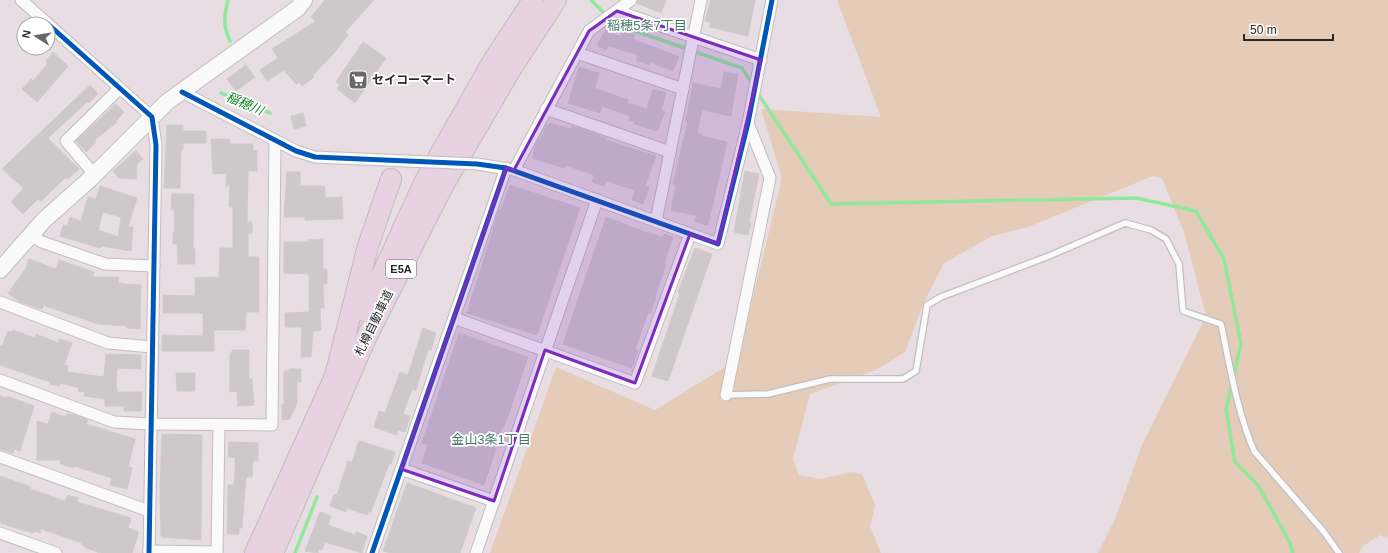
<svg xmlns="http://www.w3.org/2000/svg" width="1388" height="553" viewBox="0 0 1388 553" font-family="Helvetica,'Noto Sans JP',sans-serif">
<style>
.green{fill:#e4ccb8}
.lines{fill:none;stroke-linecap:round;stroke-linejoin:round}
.stream{stroke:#91e89c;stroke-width:3.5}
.building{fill:#cec8cb;stroke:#d2c9cd;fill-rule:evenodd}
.lane-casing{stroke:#c0bec0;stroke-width:8}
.street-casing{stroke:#c0bec0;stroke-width:13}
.secondary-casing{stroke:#c0bec0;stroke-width:18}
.highway-casing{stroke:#bfbcbd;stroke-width:22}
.lane{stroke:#fbfafb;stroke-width:5.5}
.street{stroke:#fbfafb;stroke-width:11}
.secondary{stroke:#fbfafb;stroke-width:16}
.highway{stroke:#e8d2e1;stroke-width:20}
.street-bridge-casing{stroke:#c0bec0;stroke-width:13;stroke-linecap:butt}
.street-bridge{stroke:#fbfafb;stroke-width:11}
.cycleway-casing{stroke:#fff;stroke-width:8}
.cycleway{stroke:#0057b8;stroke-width:5}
.marked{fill:#7b2cbf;fill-opacity:0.2;stroke:#7b2cbf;stroke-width:3;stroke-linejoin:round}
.labels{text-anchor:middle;stroke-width:3.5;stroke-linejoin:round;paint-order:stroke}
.shield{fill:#fff;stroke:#686868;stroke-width:1}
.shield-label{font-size:11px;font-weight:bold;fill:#282828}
.poi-label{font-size:12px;font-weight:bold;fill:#282828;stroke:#fff;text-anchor:start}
.street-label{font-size:12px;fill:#282828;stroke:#fff}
.neighbourhood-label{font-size:13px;fill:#49786a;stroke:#fff}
.water-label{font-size:13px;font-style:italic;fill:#0e8928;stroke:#fff}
</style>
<rect width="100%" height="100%" fill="#e7dde2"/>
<path class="green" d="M837,0H1388V538L1380,535L1363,546L1359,553H1098L1115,519L1142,445L1206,316L1184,232L1162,178L1153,176L1028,227L992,236L944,263L924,302L905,352L878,369L810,394L793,459L799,475L821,479L851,472L862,474L875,505L870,527L881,553H490L556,367L655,410L738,359L782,178L761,109L881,117Z"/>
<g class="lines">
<g class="stream">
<path d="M228,0C224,15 223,26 230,41"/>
<path d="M591,0L615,24L742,68L753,85"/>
<path d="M757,92L831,204L1136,198L1196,211L1224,259L1241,344L1233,378"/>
<path d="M221,93L270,113"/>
<path d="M1232,384L1226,409L1235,462L1258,485L1290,543L1293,553"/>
<path d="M295,553L317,497"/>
</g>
</g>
<g class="building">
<path d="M325,0H374L345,32L348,35L335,52L313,75L314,77L302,86L299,82L296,84L284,70L267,81L260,70L278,58L272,49L316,21L311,17Z"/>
<path d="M638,0H666L661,13L637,3Z"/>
<path d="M711,0H755L748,36L709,27L711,22L705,21Z"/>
<path d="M606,29L620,37L622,31L635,35L633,39L679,57L673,71L650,62L649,65L636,60L638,55L609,46L606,50L597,45Z"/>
<path d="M363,42L386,58L355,103L337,89L340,85L336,82Z"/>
<path d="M53,52L68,66L37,102L22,89L31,79L33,81L48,63L46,61Z"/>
<path d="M246,65L255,77L236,91L227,79Z"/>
<path d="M579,67L599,73L595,88L628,100L627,103L647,109L653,89L666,93L661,110L665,112L657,131L634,124L635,122L629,120L630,116L602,106L600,113L568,103Z"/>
<path d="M724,72L738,74L731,116L702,110L697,133L702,134L701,136L727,142L708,225L695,222L697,215L671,211L676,185L673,184L688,121H686L693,83L721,89Z"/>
<path d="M90,85L98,94L89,103L87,102L48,138L79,169L68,179L66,177L41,201L38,199L23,214L11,202L24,188L2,169Z"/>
<path d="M116,104L124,112L116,121L117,122L95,140L96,142L86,152L76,141Z"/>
<path d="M303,113L306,126L294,129L291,116Z"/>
<path d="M550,123L571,129L572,126L607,138L606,140L656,156L645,186L649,187L643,204L632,200L635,190L606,181L604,186L592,182L594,175L565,165L564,168L532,158L538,140H540L546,125H549Z"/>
<path d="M167,125H183V131H206V143H183V149H181L180,188H164Z"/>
<path d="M211,139H230V144H253V151H257V171H248L247,222H252V233L248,234V257H259V312H246L245,330H214V351H162V335L203,336V313H163V295L195,296V278L219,277L220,248H233V207H229L230,186H226L227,173L213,174Z"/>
<path d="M136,151L143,159L137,164L136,179L119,178L113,171Z"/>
<path d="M745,171L759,174L749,223H751L748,235L734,232Z"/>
<path d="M287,172H300V186H325V198L342,197L343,219L305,220V217H284Z"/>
<path d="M510,185L580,208L537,335L467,313L499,210H501Z"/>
<path d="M100,186L137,198L128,227H133L131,251L101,246L100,248L60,236L63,225L67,226L70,217L81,221L88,197L96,199ZM103,212L121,217L118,237L98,230Z"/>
<path d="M172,194H194L193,249H195V264H178L177,244H173V232H175L174,210H171Z"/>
<path d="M606,217L645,232L663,237L664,234L673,237L664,263L666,264L655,297L656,298L650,314L648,313L635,349L638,351L632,368L563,344Z"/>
<path d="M323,239V269H327V284H323L324,308H320L321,330L313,331L311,357H301L302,327H285V313L309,312V274L284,273V242H308V240Z"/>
<path d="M695,248L712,254L668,381L652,376L680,293L678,292Z"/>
<path d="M29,259L56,269L59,260L94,272L93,277H119L118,283H123V284L141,285L140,329L127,328V326L98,324L43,305L42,309L20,302L8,293L25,270Z"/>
<path d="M423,328L436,333L431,350L428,349L416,390L412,389L403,414L410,416L405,432L398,430L397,435L374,427L379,411L385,413L400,372L408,375Z"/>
<path d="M13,330L35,338L36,334L58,343L60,339L72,343L64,365L68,366L67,372L104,377L106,354L141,355V369L117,368L116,387H117V392H142L141,411H124V406H105V399L84,396L85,392L78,391L79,388L60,383V386L50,384V382L0,365V345L2,346L8,331L12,332Z"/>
<path d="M459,333L528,357L508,416L503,428L502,427L494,448L496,449L484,485L422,463L428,445L422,443Z"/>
<path d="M232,350H249V379H252L254,405L238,406L237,391L230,392V353H232Z"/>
<path d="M289,369H301V382H297V403L290,419L282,420V404H284V371H289Z"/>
<path d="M176,373H195V391H177Z"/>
<path d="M0,396L7,398V396L34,406L20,451L14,449L13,453L0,449Z"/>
<path d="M52,412L65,417L67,414L75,415L88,420L86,424L135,439L128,467L132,468L127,489L110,485L112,478L74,466L73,468L60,464L61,460H37V421L48,424Z"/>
<path d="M162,434L202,435L201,540L161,537L160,488Z"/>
<path d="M359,441L395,452L391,464H389L371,512L369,511L367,515L347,508L346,512L330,506L334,494L337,495L348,461L352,462Z"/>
<path d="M229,442L258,443V461L253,460L252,477H246L242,528H239V534H227L228,485H234L235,476V457H228Z"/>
<path d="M0,476L31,487L30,489L65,501L68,495L78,498L77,502L131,518L128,528L139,532L132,553H100L84,547V545L81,544L82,543L41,529L40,533L34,531L33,533L0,523Z"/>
<path d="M407,483L476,508L460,553H391L383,551Z"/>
<path d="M320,512L331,516L328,525L355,535L356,532L367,536L362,553L325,542L322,550L319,549L318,553L305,551Z"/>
</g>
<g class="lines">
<g class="lane-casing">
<path id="lane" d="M726,395L768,394L830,379H903L916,371L927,305L941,297L1049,256L1125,223L1151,230L1166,239L1179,264L1183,311L1221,324C1230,367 1237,411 1254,451L1324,532L1339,553"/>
</g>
<g class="street-casing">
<g id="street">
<path d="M21,0L48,24"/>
<path d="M617,11L761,60"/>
<path d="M48,24L152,117L156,145L149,553"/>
<path d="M577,53L683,89"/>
<path d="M182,92L296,151"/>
<path d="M546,109L670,152"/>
<path d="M477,164L514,170L718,244L748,123L772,0"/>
<path d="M514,170L589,31L631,0"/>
<path d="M94,174L66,141L120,88"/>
<path d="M656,221L701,0"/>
<path d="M30,235L42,242L105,264L154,266"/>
<path d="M0,302L108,343L152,347"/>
<path d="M454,318L635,383L690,234"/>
<path d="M0,380L114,422L151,424L272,425L275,140"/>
<path d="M726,395L770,178L748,123"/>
<path d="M0,457L149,511"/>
<path d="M401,469L494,501"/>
<path d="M0,533L56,553"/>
<path d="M149,551L217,552L219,425"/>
<path d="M372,553L506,168"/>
<path d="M476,553L597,200"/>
</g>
</g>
<g class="secondary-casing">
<path id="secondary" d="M0,270L44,220L90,179L167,102L298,8L304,0"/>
</g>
<g class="highway-casing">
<g id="highway">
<path d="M365,311L425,181L493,61L533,0"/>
<path d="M336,372L368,246L391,179"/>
<path d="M255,553L335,376"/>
<path d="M273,553L366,338L443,186L511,69L556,0"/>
</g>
</g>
<use href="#lane" class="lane"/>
<use href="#street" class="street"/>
<use href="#secondary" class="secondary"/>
<use href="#highway" class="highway"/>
<g class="street-bridge-casing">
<path id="street-bridge" d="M296,151L315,157L477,164"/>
</g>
<use href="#street-bridge" class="street-bridge"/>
<g class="cycleway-casing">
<g id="cycleway">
<path d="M48,24L152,117L156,145L149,553"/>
<path d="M182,92L296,151L315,157L477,164L506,168L718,244L748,123L772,0"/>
<path d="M372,553L506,168"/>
</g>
</g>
<use href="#cycleway" class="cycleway"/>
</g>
<path class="marked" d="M617,11L761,60L718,244L690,234L635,383L545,350L494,501L401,469L506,168L514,170L589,31Z"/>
<defs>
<g id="supermarket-square" transform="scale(1)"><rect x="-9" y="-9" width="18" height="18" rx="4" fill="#6b6769" stroke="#fff"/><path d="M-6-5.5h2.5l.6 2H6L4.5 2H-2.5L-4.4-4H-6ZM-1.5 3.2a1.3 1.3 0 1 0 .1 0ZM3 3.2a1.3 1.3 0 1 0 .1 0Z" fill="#fff"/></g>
</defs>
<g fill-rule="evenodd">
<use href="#supermarket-square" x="358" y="80"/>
</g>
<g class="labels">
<rect class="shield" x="386" y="260" width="30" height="18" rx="3"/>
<g class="shield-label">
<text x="401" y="273">E5A</text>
</g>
<g class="poi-label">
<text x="372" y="84">セイコーマート</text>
</g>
<g class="street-label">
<text transform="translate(374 323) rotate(-64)" y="4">札樽自動車道</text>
</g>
<g class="neighbourhood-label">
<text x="647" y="30">稲穂5条7丁目</text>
<text x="491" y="444">金山3条1丁目</text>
</g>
<g class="water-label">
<text transform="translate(245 103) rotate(23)" y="5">稲穂川</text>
</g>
</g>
<g transform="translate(36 36) rotate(282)"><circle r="19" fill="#ffffff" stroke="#a9a9a9"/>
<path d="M0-3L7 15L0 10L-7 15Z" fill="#6b6769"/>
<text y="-6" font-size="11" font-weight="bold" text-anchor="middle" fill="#282828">N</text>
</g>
<path d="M1244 34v6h89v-6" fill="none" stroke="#282828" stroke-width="2"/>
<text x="1250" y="34" font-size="12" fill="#282828" stroke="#ffffff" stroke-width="3" paint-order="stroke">50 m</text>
</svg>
